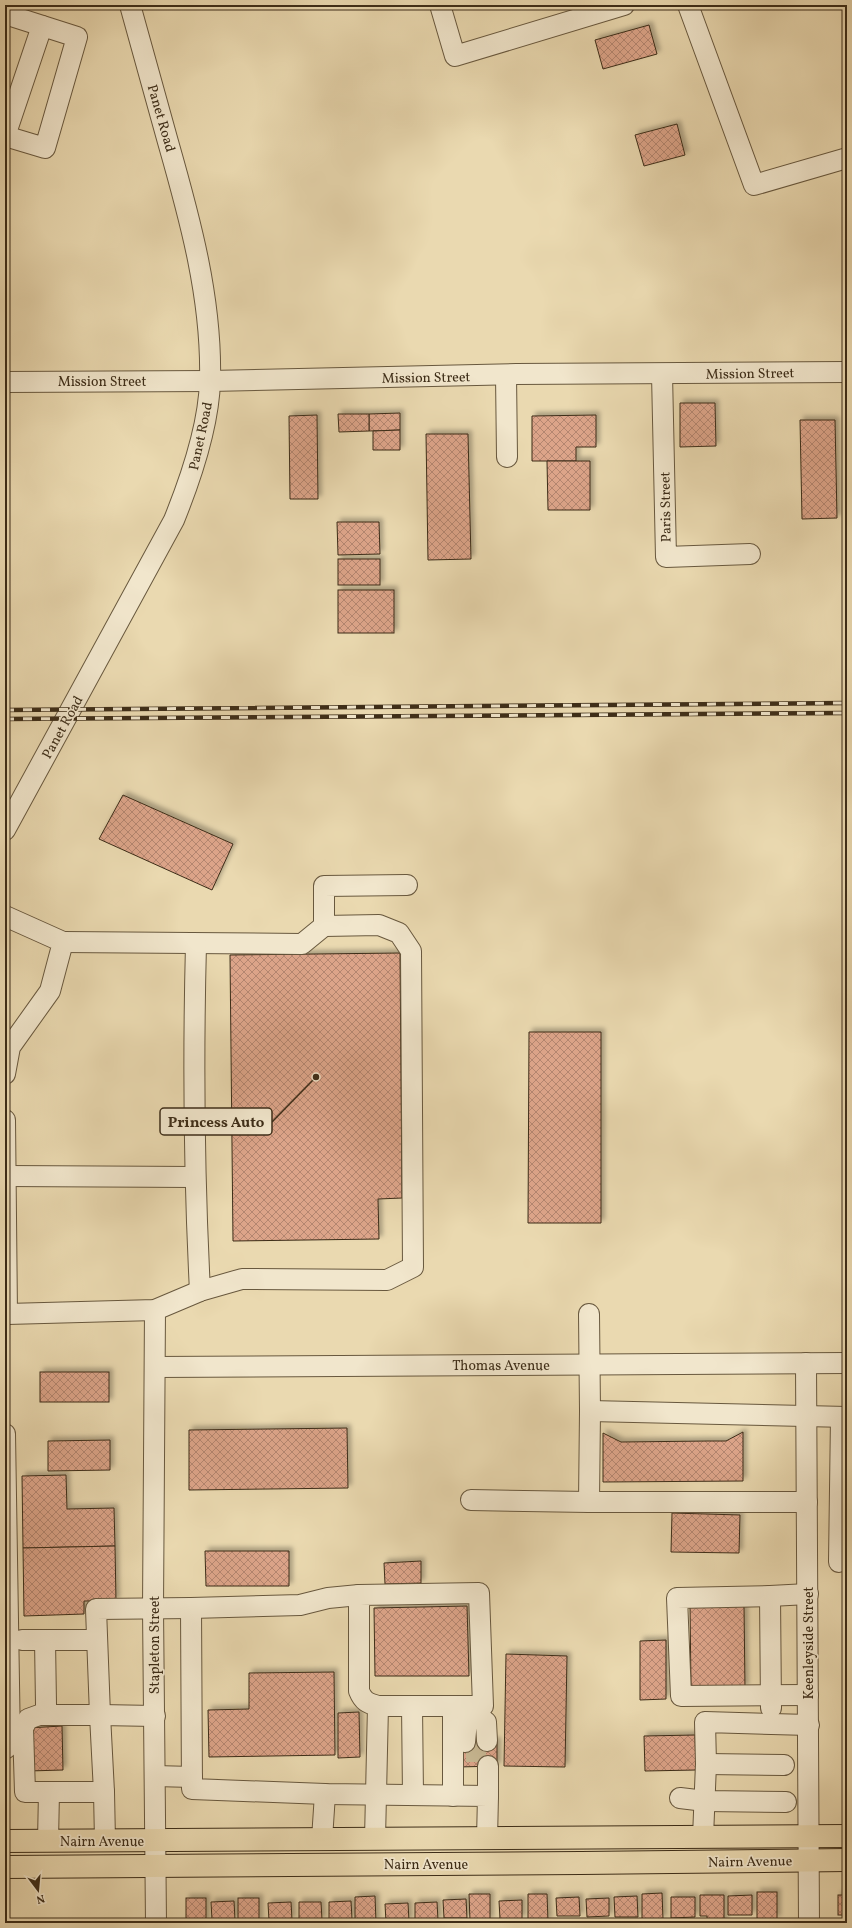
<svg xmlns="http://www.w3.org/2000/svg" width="852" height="1928" viewBox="0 0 852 1928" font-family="Vollkorn,serif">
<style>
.building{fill:url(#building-cross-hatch);stroke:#3d2d18;filter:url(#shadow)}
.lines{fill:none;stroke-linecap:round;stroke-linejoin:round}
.minor-tunnel{stroke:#c7b792;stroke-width:20;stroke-dasharray:20 10;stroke-linecap:butt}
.minor-casing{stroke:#68583e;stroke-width:22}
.major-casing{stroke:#3d2d18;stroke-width:24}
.minor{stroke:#f1e6cc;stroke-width:20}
.major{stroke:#ead9b0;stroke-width:22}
.rail-casing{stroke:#3d2d18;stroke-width:4.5}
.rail{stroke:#f1e6cc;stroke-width:3;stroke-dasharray:9;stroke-linecap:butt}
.labels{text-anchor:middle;stroke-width:3.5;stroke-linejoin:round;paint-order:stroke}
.street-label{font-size:14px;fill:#3d2d18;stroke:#f1e6cc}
.leader{fill:none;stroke:#3d2d18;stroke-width:1.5}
.callout-dot{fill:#3d2d18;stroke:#f1e6cc;stroke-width:1.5}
.callout{fill:#f1e6cc;stroke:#3d2d18;stroke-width:1.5}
.callout-label{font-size:15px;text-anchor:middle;font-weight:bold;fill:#3d2d18}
</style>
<defs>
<pattern id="building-cross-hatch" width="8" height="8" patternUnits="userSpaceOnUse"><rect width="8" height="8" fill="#dca489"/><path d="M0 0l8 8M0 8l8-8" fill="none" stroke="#b4866f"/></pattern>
<filter id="shadow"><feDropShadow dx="3.5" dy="-3.5" stdDeviation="2" flood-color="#0004"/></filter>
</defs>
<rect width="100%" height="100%" fill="#ead9b0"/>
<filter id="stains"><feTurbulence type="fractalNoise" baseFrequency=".005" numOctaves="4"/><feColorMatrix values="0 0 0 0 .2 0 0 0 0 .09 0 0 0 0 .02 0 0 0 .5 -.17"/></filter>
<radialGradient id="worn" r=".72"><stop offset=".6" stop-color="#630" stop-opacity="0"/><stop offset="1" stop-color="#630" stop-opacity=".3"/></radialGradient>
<g class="building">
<path d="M649,25L657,54L603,69L595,40Z"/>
<path d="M677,124L685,155L644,166L635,135Z"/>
<path d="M680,403H715L716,446L680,447Z"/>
<path d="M400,413V430L369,431V414Z"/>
<path d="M338,414H369V431L339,432Z"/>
<path d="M317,415L318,499H290L289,416Z"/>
<path d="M596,415V447H576V461H532V416Z"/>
<path d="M800,420H835L837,518L802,519Z"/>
<path d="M400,430V450H373V431Z"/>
<path d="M426,434H468L471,559L428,560Z"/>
<path d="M547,461H590V510H548Z"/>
<path d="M337,522H379L380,554L338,555Z"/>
<rect x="338" y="559" width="42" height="26"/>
<rect x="338" y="590" width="56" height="43"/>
<path d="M123,795L233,844L212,890L99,839Z"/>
<path d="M400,953L402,1198L378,1199L379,1239L233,1241L230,955Z"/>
<path d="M529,1032H601V1223H528Z"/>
<rect x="40" y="1372" width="69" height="30"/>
<path d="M347,1428L348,1488L189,1490V1430Z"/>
<path d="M743,1432V1481L603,1482V1433L621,1442L708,1441H726Z"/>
<path d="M110,1440V1470L48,1471V1441Z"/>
<path d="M66,1475L67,1509L114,1508L115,1546L23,1548L22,1476Z"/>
<path d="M672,1513L740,1515L739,1553L671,1552Z"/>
<path d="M115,1546L116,1601H84V1614L24,1616L23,1548Z"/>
<path d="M205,1551H289V1586H206Z"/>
<path d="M421,1561V1583L385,1584L384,1563Z"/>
<path d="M744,1605L745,1688L691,1689L690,1606Z"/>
<path d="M467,1606L469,1676H375L374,1608Z"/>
<path d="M666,1640V1699L640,1700V1641Z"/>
<path d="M506,1654L567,1656L565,1767L504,1766Z"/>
<path d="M334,1672L335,1755L209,1757L208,1710L249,1709V1673Z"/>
<path d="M359,1712L360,1757L338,1758V1713Z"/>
<path d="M62,1726L63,1770L28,1771L27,1728Z"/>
<path d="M695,1735L696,1770L645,1771L644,1736Z"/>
<path d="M497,1741V1766L458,1767V1742Z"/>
<rect x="757" y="1892" width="20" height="27"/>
<path d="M662,1893L663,1919H642V1894Z"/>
<path d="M469,1894H490V1921H470Z"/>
<path d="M528,1894H547L548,1921H528Z"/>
<path d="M700,1895H724V1923H707V1916H700Z"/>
<path d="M752,1895V1915H728V1896Z"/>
<rect x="838" y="1895" width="9" height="20"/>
<path d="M375,1896L376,1922L355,1923V1897Z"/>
<path d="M637,1896L638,1917H615L614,1897Z"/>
<path d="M579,1897L580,1916H557L556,1898Z"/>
<path d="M671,1897H695V1917L671,1918Z"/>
<rect x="186" y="1898" width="20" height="25"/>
<rect x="238" y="1898" width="21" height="25"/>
<path d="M609,1898V1916L587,1917L586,1899Z"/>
<path d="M466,1899L467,1918H444L443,1900Z"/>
<path d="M522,1900V1919H500L499,1901Z"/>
<path d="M234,1901L235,1920H212L211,1902Z"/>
<path d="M351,1901L352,1919L329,1920V1902Z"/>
<path d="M291,1902L292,1920L269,1921L268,1903Z"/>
<path d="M299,1902H321L322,1920L299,1921Z"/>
<path d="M437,1902L438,1920L415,1921V1903Z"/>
<path d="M408,1903L409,1921L386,1922L385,1904Z"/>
</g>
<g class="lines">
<path class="minor-tunnel" d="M476,1742V1767"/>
<g class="minor-casing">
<g id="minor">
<path d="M440,5L455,56L624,5"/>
<path d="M688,5L754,185L847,158"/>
<path d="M5,14L77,37L45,148L5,136"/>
<path d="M5,136L42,26"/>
<path d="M662,374L666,557L750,554"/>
<path d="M506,375L507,457"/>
<path d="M5,382L210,381L516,374L847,372"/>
<path d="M5,830L174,520C191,478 209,426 210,380C212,299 190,219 168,142C155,96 143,51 130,5"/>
<path d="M5,916L63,942L50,991L10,1047L5,1074"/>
<path d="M63,942L302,944L324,926"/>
<path d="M196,944C193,1060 194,1175 200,1291"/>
<path d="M5,1120L7,1314H5"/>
<path d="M5,1176L195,1177"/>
<path d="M155,1310L153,1608L156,1923"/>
<path d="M7,1314L155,1310L200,1291L242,1279L387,1280L413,1267L411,951L399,933L379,925L324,926V886L407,885"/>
<path d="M589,1314L590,1411L847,1417"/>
<path d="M806,1363L809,1923"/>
<path d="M155,1367L847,1363"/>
<path d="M590,1411L589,1502H807"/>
<path d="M5,1434L10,1745L5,1749"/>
<path d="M471,1500L589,1502"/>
<path d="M839,1562L841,1417"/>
<path d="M359,1595L328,1598L300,1605L191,1608L192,1789L325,1794L488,1796L487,1839"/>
<path d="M770,1596L677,1598L681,1696L808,1695"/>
<path d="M22,1640H97"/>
<path d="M45,1640L46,1705"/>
<path d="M412,1706L413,1795"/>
<path d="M453,1706V1796"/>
<path d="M771,1708L770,1596L808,1594"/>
<path d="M465,1742L467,1721L476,1714L486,1722L487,1741"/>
<path d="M706,1764L784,1765"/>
<path d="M488,1766V1796"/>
<path d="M155,1776L192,1777"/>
<path d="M49,1792H25L23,1728L28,1719L39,1715H100L96,1609L191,1608"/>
<path d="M104,1792L100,1715L155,1716"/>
<path d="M680,1798L705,1801L786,1802"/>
<path d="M703,1837L706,1764L705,1722L809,1725"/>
<path d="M322,1839L325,1794"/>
<path d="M375,1839L378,1706H483L479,1593L359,1595V1691C363,1701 367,1703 378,1706"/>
<path d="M48,1841L49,1792H104L105,1841"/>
</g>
</g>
<g class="major-casing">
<g id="major">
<path d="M5,1841L847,1836"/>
<path d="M5,1867L581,1863L847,1860"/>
</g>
</g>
<use href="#minor" class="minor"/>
<use href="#major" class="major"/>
<g class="rail-casing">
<g id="rail">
<path d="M5,710L847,703"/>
<path d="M5,719L847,713"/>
</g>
</g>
<use href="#rail" class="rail"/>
</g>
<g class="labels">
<g class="street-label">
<text transform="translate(162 118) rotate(74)" y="5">Panet Road</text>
<text transform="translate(750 373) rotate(-1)" y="5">Mission Street</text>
<text transform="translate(426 377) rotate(-1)" y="5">Mission Street</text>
<text x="102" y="386">Mission Street</text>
<text transform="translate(200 436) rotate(-78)" y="5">Panet Road</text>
<text transform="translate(665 507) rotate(-91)" y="5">Paris Street</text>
<text transform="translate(62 727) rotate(-61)" y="5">Panet Road</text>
<text x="501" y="1370">Thomas Avenue</text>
<text transform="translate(808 1643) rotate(-90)" y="5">Keenleyside Street</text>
<text transform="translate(154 1645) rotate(-90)" y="5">Stapleton Street</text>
<text x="102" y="1846">Nairn Avenue</text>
<text transform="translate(750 1861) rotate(-1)" y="5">Nairn Avenue</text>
<text x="426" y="1869">Nairn Avenue</text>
</g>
</g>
<path class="leader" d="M316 1077L272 1122"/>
<circle class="callout-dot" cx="316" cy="1077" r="4"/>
<rect class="callout" x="160" y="1108" width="112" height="27" rx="4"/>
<g class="callout-label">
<text x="216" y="1127">Princess Auto</text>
</g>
<rect width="852" height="1928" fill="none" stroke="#ead9b0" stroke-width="20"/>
<rect x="6" y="6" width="840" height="1916" fill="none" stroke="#3d2d18" stroke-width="2"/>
<rect x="10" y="10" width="832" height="1908" fill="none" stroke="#3d2d18"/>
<g transform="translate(38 1890) rotate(164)" stroke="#f1e6cc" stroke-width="3" paint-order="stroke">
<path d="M0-3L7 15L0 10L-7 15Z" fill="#3d2d18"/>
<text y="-6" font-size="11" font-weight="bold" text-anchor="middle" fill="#3d2d18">N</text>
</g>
<rect width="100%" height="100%" filter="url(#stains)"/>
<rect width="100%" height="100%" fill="url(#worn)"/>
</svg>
